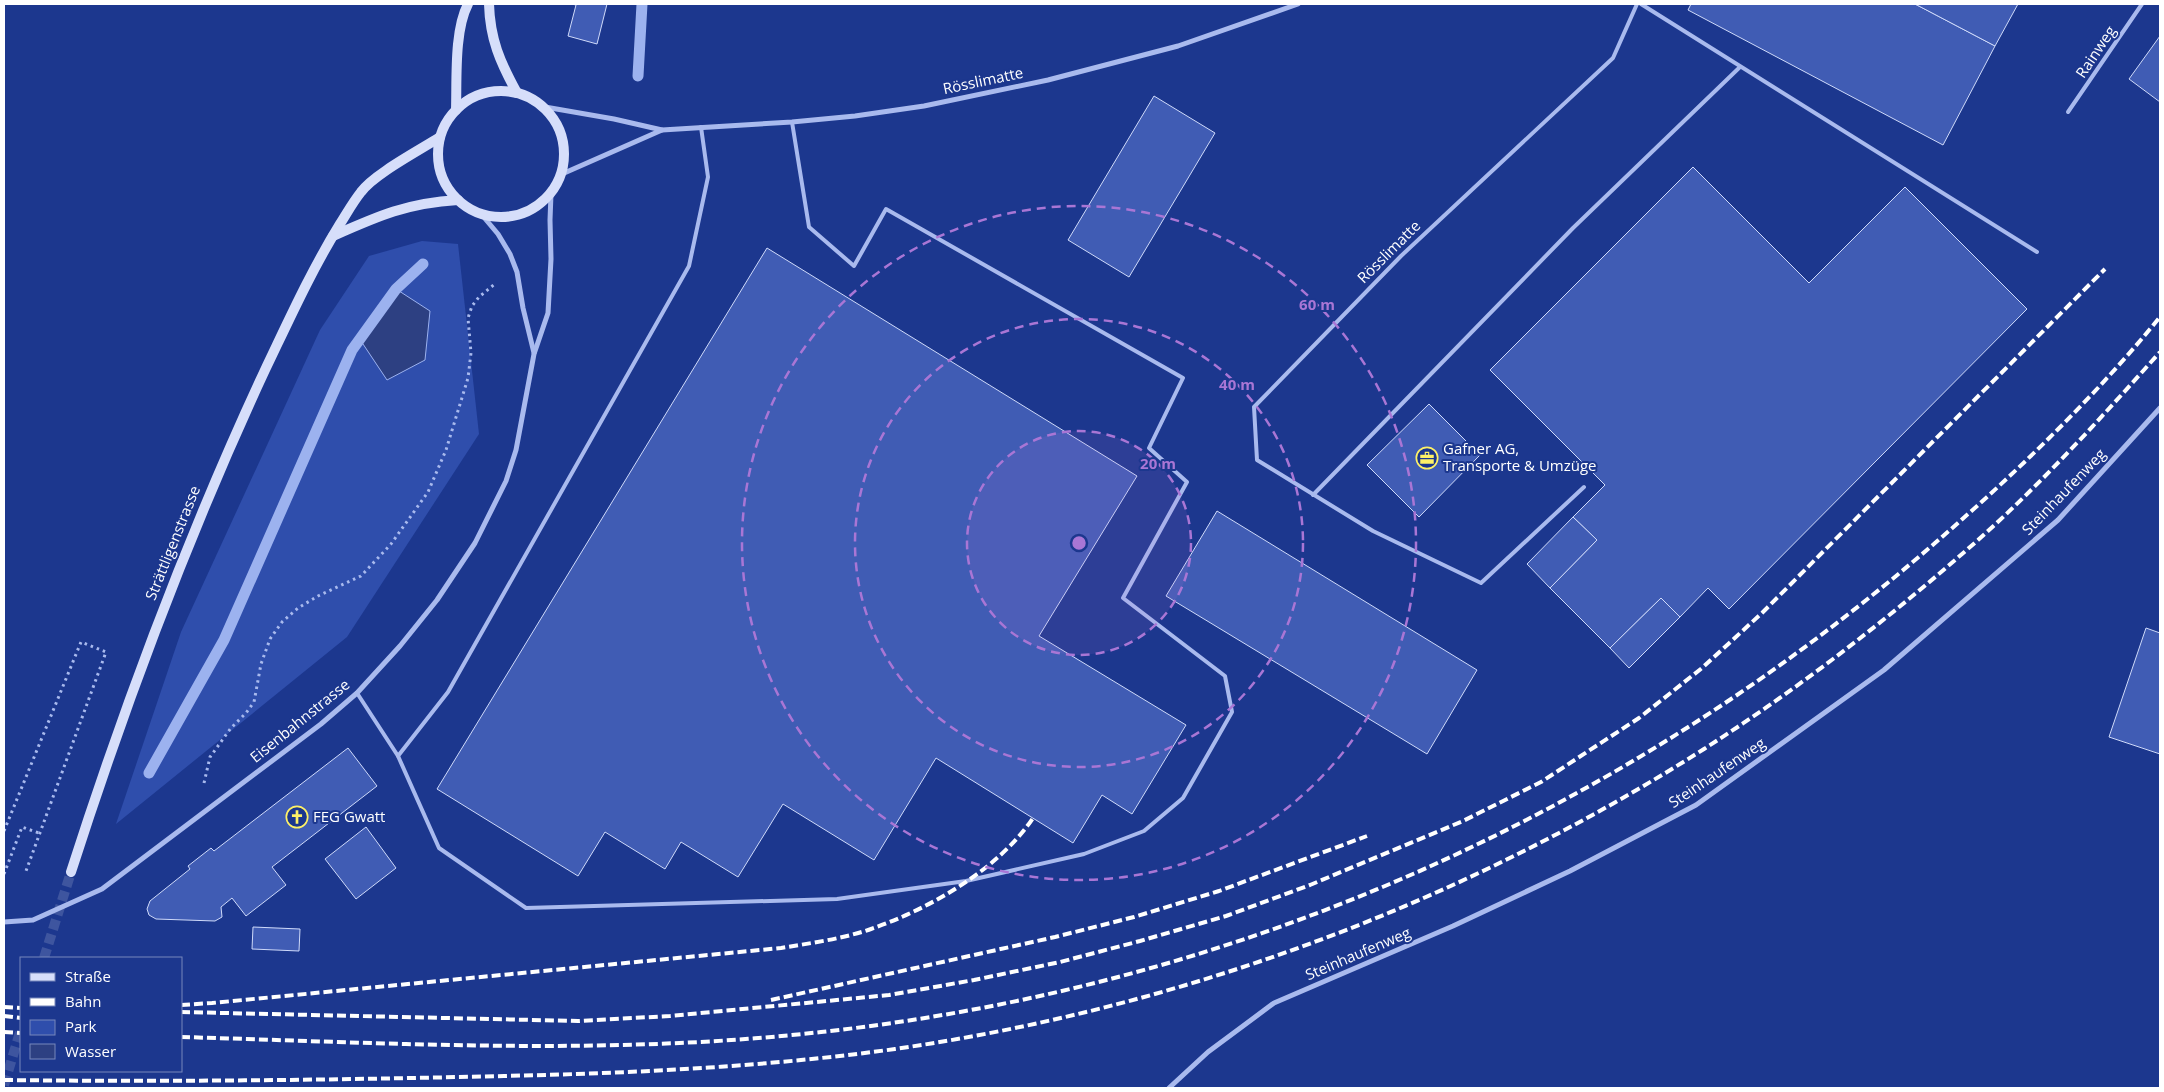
<svg xmlns="http://www.w3.org/2000/svg" width="2164" height="1092" viewBox="0 0 2164 1092" font-family="'Open Sans',sans-serif">
<style>
.green{fill:#2f4eac}
.water{fill:#2d4082;stroke:#9cb2ef}
.lines{fill:none;stroke-linecap:round;stroke-linejoin:round}
.stream{stroke:#9cb2ef;stroke-width:11}
.building{fill:#405cb4;stroke:#cfdafa}
.secondary-tunnel{stroke:#3e559f;stroke-width:10;stroke-dasharray:10 5;stroke-linecap:butt}
.path{stroke:#a9baee;stroke-width:3;stroke-dasharray:2.5 4;stroke-linecap:butt}
.service{stroke:#a9baee;stroke-width:4}
.minor{stroke:#a9baee;stroke-width:5}
.secondary{stroke:#d6defa;stroke-width:10}
.rail{stroke:#fff;stroke-width:4;stroke-dasharray:9 4;stroke-linecap:butt}
.ring{fill:none;stroke:#a976d5;stroke-width:2.5;stroke-dasharray:9 6}
.labels{text-anchor:middle;stroke-width:4;stroke-linejoin:round;paint-order:stroke}
.street-label{font-size:15px;fill:#fff;stroke:#1c378e}
.poi-label{font-size:15px;fill:#fff;stroke:#1c378e;text-anchor:start}
.centre{fill:#a976d5;stroke:#1c378e;stroke-width:2.5}
.ring-label{font-size:15px;text-anchor:middle;font-weight:bold;fill:#a976d5;stroke:#1c378e;stroke-width:4;stroke-linejoin:round;paint-order:stroke}
</style>
<rect width="100%" height="100%" fill="#1c378e"/>
<path class="green" d="M422,241L458,244L479,434L347,637L116,824L181,632L320,330L369,256Z"/>
<path class="water" d="M396,289L430,311L425,360L387,380L359,338Z"/>
<g class="lines">
<g class="stream">
<path d="M638,76L642,4"/>
<path d="M149,773L224,640L352,350L396,289L423,264"/>
</g>
</g>
<g class="building">
<path d="M572,4H607L597,44L568,36L576,5Z"/>
<path d="M1691,4H1915L1995,46L1943,145L1688,10Z"/>
<path d="M1915,4H2018L1995,46Z"/>
<path d="M2160,36V102L2129,79Z"/>
<path d="M1154,96L1215,133L1129,277L1068,240Z"/>
<path d="M1693,167L1809,283L1905,187L2027,309L1729,609L1708,588L1680,617L1661,598L1610,648L1550,588L1597,540L1573,517L1605,485L1490,370Z"/>
<path d="M767,248L1137,476L1039,636L1186,725L1132,814L1102,795L1073,843L936,758L874,860L783,804L738,877L681,842L665,869L605,832L578,876L437,789Z"/>
<path d="M1429,404L1480,455L1419,517L1367,465Z"/>
<path d="M1217,511L1477,670L1427,754L1166,596Z"/>
<path d="M1573,517L1597,540L1550,588L1527,564Z"/>
<path d="M1661,598L1680,617L1629,668L1610,648Z"/>
<path d="M2146,628L2160,633V754L2109,737Z"/>
<path d="M348,748L377,786L272,867L286,885L246,916L232,898L221,907L222,917L215,921L156,919L149,915L147,909L150,901L190,869L188,866L211,848L214,851Z"/>
<path d="M366,827L396,868L356,899L325,859Z"/>
<path d="M253,927L300,929L299,951L252,949Z"/>
</g>
<g class="lines">
<g class="secondary-tunnel">
<path d="M44,958L71,872"/>
<path d="M4,1085L21,1029"/>
</g>
<g class="path">
<path d="M204,783L210,757L231,728L246,713L254,702L261,664L270,639L282,622L298,608L318,596L361,576L391,544L428,492L446,450L468,378L471,353L468,318L472,306L479,297L496,283"/>
<path d="M4,831L81,642L106,652L26,871"/>
<path d="M4,874L22,827L39,833"/>
</g>
<g class="service">
<path d="M1641,4L2037,252"/>
<path d="M2068,112L2142,4"/>
<path d="M1584,487L1481,583L1373,531L1257,460L1254,407L1401,256L1613,58L1637,4"/>
<path d="M1313,495L1573,228L1740,67"/>
<path d="M357,693L398,756L439,848L526,908L837,899L966,881L1084,854L1144,831L1183,798L1232,712L1225,676L1123,598L1187,482L1149,448L1183,378L886,209L854,266L809,227L792,122"/>
<path d="M398,756L448,692L689,266L708,177L701,127"/>
</g>
<g class="minor">
<path d="M545,107L614,119L662,130L792,122L855,116L924,106L1048,80L1178,46L1298,4"/>
<path d="M562,174L662,130"/>
<path d="M482,215L498,234L510,254L517,272L523,308L534,353"/>
<path d="M4,922L33,920L102,889L321,724L357,693L400,646L437,600L475,543L506,481L516,450L534,354L548,313L551,259L550,220L551,194"/>
<path d="M1169,1088L1208,1052L1274,1003L1453,926L1570,871L1696,805L1884,670L2058,520L2160,408"/>
</g>
<g class="secondary">
<path d="M489,4C490,39 500,62 517,93"/>
<circle cx="501" cy="154" r="63"/>
<path d="M456,110C457,79 454,31 468,4"/>
<path d="M333,236C378,216 407,203 458,200"/>
<path d="M71,872C126,701 189,533 265,370C289,320 311,271 340,224C347,213 353,202 361,192C374,174 420,150 440,137"/>
</g>
<g class="rail">
<path d="M771,1000L1055,937L1134,917L1219,891L1367,836"/>
<path d="M181,1005L212,1003L781,948C811,943 842,939 871,929C929,909 998,870 1033,818"/>
<path d="M4,1007L21,1008"/>
<path d="M181,1012L578,1021L670,1016L889,995L974,980L1060,962L1140,941L1226,916L1310,885L1463,821L1541,782L1639,718L1702,668L1762,613L2105,269"/>
<path d="M4,1016L21,1018"/>
<path d="M4,1032L21,1033"/>
<path d="M181,1037C394,1043 609,1056 821,1032C1235,987 1620,816 1935,543C2015,474 2093,399 2160,317"/>
<path d="M4,1080C171,1082 337,1080 504,1076C635,1073 765,1067 895,1049C1181,1008 1460,904 1704,749C1801,687 1892,616 1978,540C2043,482 2102,417 2160,352"/>
</g>
</g>
<circle cx="1079" cy="543" r="112" fill="#a976d5" fill-opacity=".12"/>
<g class="ring">
<circle cx="1079" cy="543" r="112"/>
<circle cx="1079" cy="543" r="224"/>
<circle cx="1079" cy="543" r="337"/>
</g>
<defs>
<g id="office-ring" transform="scale(1.125)"><circle r="9.5" fill="#1c378e" stroke="#fef167" stroke-width="1.5"/><path d="M-6-3h4V-5.5h4V-3h4V5H-6ZM-1-4.5V-3h2v-1.5ZM-6 0V1H6V0Z" fill="#fef167"/></g>
<g id="church-ring" transform="scale(1.125)"><circle r="9.5" fill="#1c378e" stroke="#fef167" stroke-width="1.5"/><path d="M-1.2-6h2.4v3.5h3.3v2.4h-3.3V6h-2.4V-.1h-3.3v-2.4h3.3Z" fill="#fef167"/></g>
</defs>
<g fill-rule="evenodd">
<use href="#office-ring" x="1427" y="458"/>
<use href="#church-ring" x="297" y="817"/>
</g>
<g class="labels">
<g class="street-label">
<text transform="translate(2096 52) rotate(-56)" y="5">Rainweg</text>
<text transform="translate(983 81) rotate(-12)" y="5">Rösslimatte</text>
<text transform="translate(1389 252) rotate(-45)" y="5">Rösslimatte</text>
<text transform="translate(2064 492) rotate(-46)" y="5">Steinhaufenweg</text>
<text transform="translate(173 543) rotate(-68)" y="5">Strättligenstrasse</text>
<text transform="translate(300 721) rotate(-39)" y="5">Eisenbahnstrasse</text>
<text transform="translate(1717 773) rotate(-34)" y="5">Steinhaufenweg</text>
<text transform="translate(1358 954) rotate(-23)" y="5">Steinhaufenweg</text>
</g>
<g class="poi-label">
<text x="1443" y="454">Gafner AG,<tspan x="1443" dy="17">Transporte &amp; Umzüge</tspan></text>
<text x="313" y="822">FEG Gwatt</text>
</g>
</g>
<circle cx="1079" cy="543" r="8" class="centre"/>
<g class="ring-label">
<text x="1317" y="310">60 m</text>
<text x="1237" y="390">40 m</text>
<text x="1158" y="469">20 m</text>
</g>
<rect width="2164" height="1092" fill="none" stroke="#ffffff" stroke-width="10"/>
<rect x="20" y="957" width="162" height="115" fill="#1c378e" stroke="#7787bb"/>
<rect x="30" y="973" width="25" height="8" fill="#d6defa" stroke="#7787bb"/>
<text x="65" y="982" font-size="15" fill="#ffffff">Straße</text>
<rect x="30" y="998" width="25" height="8" fill="#ffffff" stroke="#7787bb"/>
<text x="65" y="1007" font-size="15" fill="#ffffff">Bahn</text>
<rect x="30" y="1020" width="25" height="15" fill="#2f4eac" stroke="#7787bb"/>
<text x="65" y="1032" font-size="15" fill="#ffffff">Park</text>
<rect x="30" y="1044" width="25" height="15" fill="#2d4082" stroke="#7787bb"/>
<text x="65" y="1057" font-size="15" fill="#ffffff">Wasser</text>
</svg>
